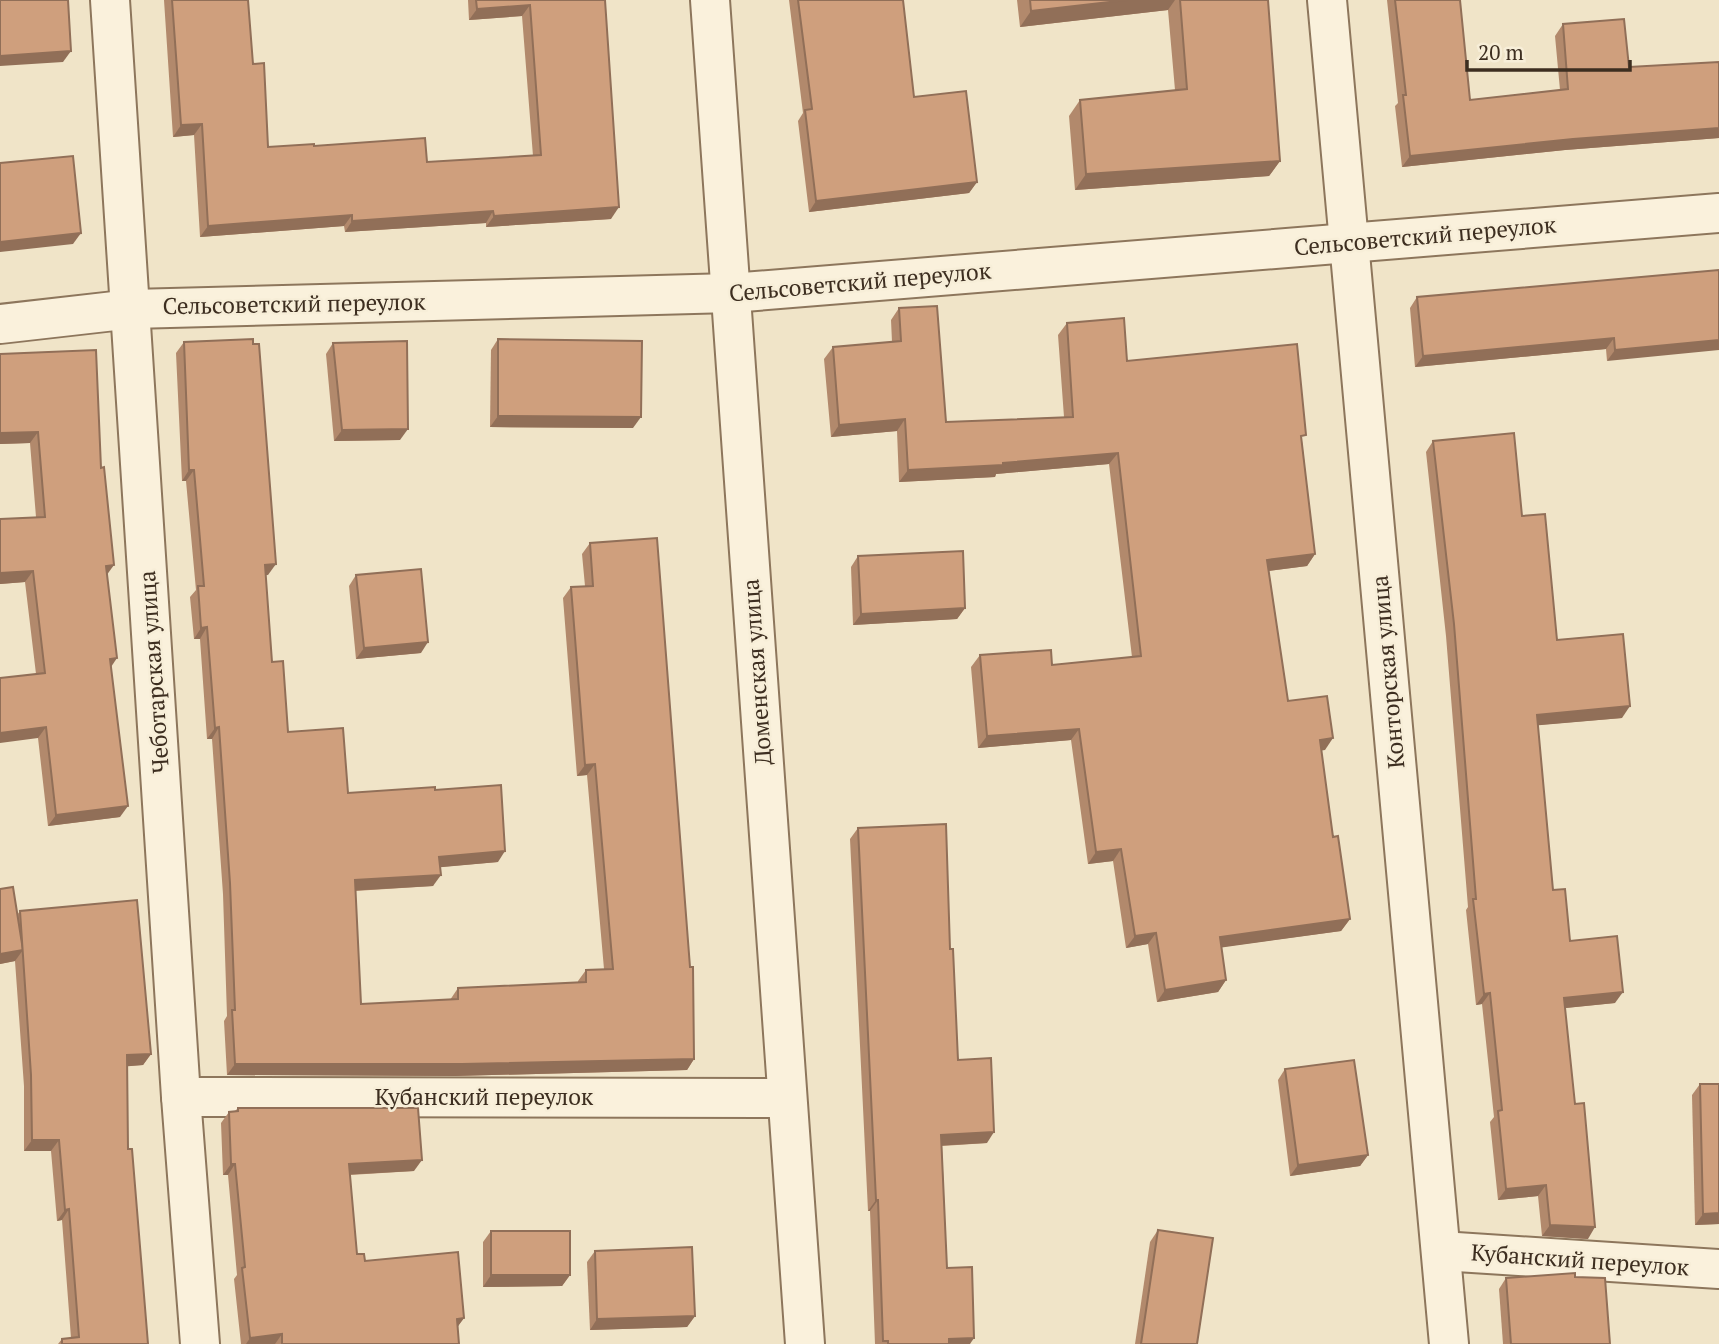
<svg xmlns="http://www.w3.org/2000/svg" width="1719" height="1344" viewBox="0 0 1719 1344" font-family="'PT Serif',serif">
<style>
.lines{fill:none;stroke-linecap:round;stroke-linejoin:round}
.minor-casing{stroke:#8d765c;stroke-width:42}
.minor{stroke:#faf1dc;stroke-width:38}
.wall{fill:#b2896c}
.shaded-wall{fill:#916f58}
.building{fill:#cf9f7d;stroke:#916f58;stroke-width:2}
.labels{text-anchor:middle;stroke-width:5;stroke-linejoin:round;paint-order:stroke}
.street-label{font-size:23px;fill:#3d2e20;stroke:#f7eed8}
</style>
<rect width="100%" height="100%" fill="#f0e4c8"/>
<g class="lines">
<g class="minor-casing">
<g id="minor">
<path d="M110,0L181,1097L200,1344"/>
<path d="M710,0L805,1344"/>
<path d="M1327,0L1449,1344"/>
<path d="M0,324L132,309L731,293L1719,213"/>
<path d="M181,1097L787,1098"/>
<path d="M1441,1251L1719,1269"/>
</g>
</g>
<use href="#minor" class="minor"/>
</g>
<g class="wall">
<path d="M164,0H248L253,64L268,147L314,146L427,162L533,156L522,16L469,20L468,0H605L611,219L486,227V223L345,232L344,226L200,237L194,135L173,137Z"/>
<path d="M789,0H903L914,97L977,182L969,193L809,212L798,121L803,113Z"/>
<path d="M1017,0H1268L1280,161L1269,176L1075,190L1069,116L1080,100L1175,90L1168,10L1020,27Z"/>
<path d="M1387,0H1460L1470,100L1560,90L1555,36L1563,24L1629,67L1719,62V138L1565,150L1402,167L1395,106L1398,103Z"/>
<path d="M1719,270L1607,361L1606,349L1415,367L1410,308L1417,297Z"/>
<path d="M899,308L946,422L1064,417L1058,335L1067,323L1127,361L1302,441L1315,554L1307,566L1269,571L1288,701L1325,750H1321L1333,837L1350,919L1341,931L1221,947L1226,980L1218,992L1157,1002L1148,944L1126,948L1113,861L1088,864L1071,740L978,748L971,667L980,655L1052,665L1132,657L1109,464L996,474L995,477L899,482L897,431L831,437L824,359L833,347L892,342L891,320Z"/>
<path d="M498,339L633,428L490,427L491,350Z"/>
<path d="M184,342L268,575H265L272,662L288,732L348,793L435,790L498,862L440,867L433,886L355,891L361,1004L450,1000L458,988L578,983V981L586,970L604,969L587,775L577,776L563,598L571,587L585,586L582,554L590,543L694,1059L687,1070L455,1076L227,1075L224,1021L227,1016L223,894L212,739H207L200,639H194L190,597L196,590L186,481H182L176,353Z"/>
<path d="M333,343L400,440L334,441L326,354Z"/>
<path d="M0,354L101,468L107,574L111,667L120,817L48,826L38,738L36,674L25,582L0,584V519L36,517L30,443L0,444Z"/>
<path d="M1433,441L1522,516L1557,640L1622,718L1538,725L1553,890L1570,941L1615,1003L1565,1008L1588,1239L1542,1236L1538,1196L1498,1200L1490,1122L1494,1117L1482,1004L1476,1005L1466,910L1468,907L1446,636L1426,452Z"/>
<path d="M858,556L965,608L957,619L853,625L851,567Z"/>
<path d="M356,575L421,653L356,659L349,586Z"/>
<path d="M858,828L950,949L958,1060L987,1143L942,1146L947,1268L970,1344H875L870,1211H868L850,839Z"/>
<path d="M0,889L17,915L20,911L151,1054L143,1065L127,1066L128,1149L148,1344H58L62,1339L71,1338L62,1220L57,1221L51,1151H24V1086L15,961L0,964Z"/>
<path d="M1285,1069L1368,1155L1360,1166L1290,1176L1278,1080Z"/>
<path d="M1700,1084L1719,1224L1695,1225L1692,1095Z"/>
<path d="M238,1108L414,1171L350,1175L357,1254L365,1261L464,1318L457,1327L459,1344H241L234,1279L237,1275L228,1175H223L221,1123L229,1112L235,1111Z"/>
<path d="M1158,1230L1197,1344H1135L1150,1242Z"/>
<path d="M491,1231L570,1275L562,1286L483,1287V1242Z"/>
<path d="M595,1251L695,1316L687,1327L590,1330L587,1262Z"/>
<path d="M1575,1277L1610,1344H1503L1499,1289L1506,1278Z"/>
</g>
<g class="shaded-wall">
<path d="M1127,0H1175L1168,10L1020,27L1031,11Z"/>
<path d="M530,5L522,16L469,20L477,9Z"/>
<path d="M71,51L63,62L0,66V56Z"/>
<path d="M202,124L194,135L173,137L181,125Z"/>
<path d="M1719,128V138L1565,150L1402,167L1410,156L1573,139Z"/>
<path d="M1280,161L1269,176L1075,190L1086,174Z"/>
<path d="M977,182L969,193L809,212L816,201Z"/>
<path d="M619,207L611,219L486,227L494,216Z"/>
<path d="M493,211L486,223L345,232L352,221Z"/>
<path d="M352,215L344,226L200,237L208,226Z"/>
<path d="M81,233L73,244L0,252V242Z"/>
<path d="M1614,338L1606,349L1415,367L1423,356Z"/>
<path d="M1719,340V350L1607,361L1615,350Z"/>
<path d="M498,416L641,417L633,428L490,427Z"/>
<path d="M905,419L897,431L831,437L839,425Z"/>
<path d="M408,429L400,440L334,441L342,430Z"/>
<path d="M38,432L30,443L0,444V433Z"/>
<path d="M1118,453L1109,464L996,474L995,477L899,482L908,470L1003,463Z"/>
<path d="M189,470H194L186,481H182Z"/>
<path d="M1315,554L1307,566L1259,572L1267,560Z"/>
<path d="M276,564L268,575L257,576L265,565Z"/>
<path d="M114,565L106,576V566Z"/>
<path d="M33,571L25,582L0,584V573Z"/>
<path d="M965,608L957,619L853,625L861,614Z"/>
<path d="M207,627L200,639H194L201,628Z"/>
<path d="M428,642L421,653L356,659L364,648Z"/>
<path d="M117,658L109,670L110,659Z"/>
<path d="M1630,706L1622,718L1530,726L1537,715Z"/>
<path d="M46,727L38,738L0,743V733Z"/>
<path d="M219,727L212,739H207L215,728Z"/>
<path d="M1079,729L1071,740L978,748L987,736Z"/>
<path d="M1333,738L1325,750L1312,752L1320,740Z"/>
<path d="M595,764L587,775L577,776L585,765Z"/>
<path d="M128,806L120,817L48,826L56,815Z"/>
<path d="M1121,849L1113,861L1088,864L1096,852Z"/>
<path d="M505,851L498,862L432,868L439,857Z"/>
<path d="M441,875L433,886L347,891L355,880Z"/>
<path d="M1350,919L1341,931L1211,949L1220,937Z"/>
<path d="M1156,933L1148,944L1126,948L1135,936Z"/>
<path d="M23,950L15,961L0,964V954Z"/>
<path d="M1226,980L1218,992L1157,1002L1165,990Z"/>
<path d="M1623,992L1615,1003L1556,1009L1564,998Z"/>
<path d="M1490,993L1482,1004L1476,1005L1484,994Z"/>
<path d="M151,1054L143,1065L119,1067L127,1055Z"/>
<path d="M694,1059L687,1070L455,1076L227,1075L235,1064Z"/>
<path d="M994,1132L987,1143L933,1146L941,1135Z"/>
<path d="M32,1140H59L51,1151H24Z"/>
<path d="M1368,1155L1360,1166L1290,1176L1298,1165Z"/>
<path d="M422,1160L414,1171L341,1175L349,1164Z"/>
<path d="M231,1164H235L228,1175H223Z"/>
<path d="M1546,1185L1538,1196L1498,1200L1506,1189Z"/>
<path d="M876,1200H878L870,1211H868Z"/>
<path d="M69,1209L62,1220L57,1221L65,1210Z"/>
<path d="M1719,1213V1224L1695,1225L1703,1214Z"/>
<path d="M1550,1225L1595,1227L1588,1239L1542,1236Z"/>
<path d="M491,1275H570L562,1286L483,1287Z"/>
<path d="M695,1316L687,1327L590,1330L597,1319Z"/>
<path d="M464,1318L456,1329L457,1319Z"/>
<path d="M282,1334L275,1344H246L250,1338Z"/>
<path d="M974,1338L970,1344H945L949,1339Z"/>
</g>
<g class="building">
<path d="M0,0H68L71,51L0,56Z"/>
<path d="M172,0H248L253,64L264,63L268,147L314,144V146L425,138L427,162L541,155L530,5L477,9L476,0H605L619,207L494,216L493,211L352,221V215L208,226L202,124L181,125Z"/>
<path d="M798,0H903L914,97L966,91L977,182L816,201L805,110L812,109Z"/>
<path d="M1030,0H1127L1031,11Z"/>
<path d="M1180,0H1268L1280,161L1086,174L1080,100L1187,89Z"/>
<path d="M1395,0H1460L1470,100L1568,89L1563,24L1624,19L1629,67L1719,62V128L1573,139L1410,156L1403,95H1406Z"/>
<path d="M73,156L81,233L0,242V163Z"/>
<path d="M1719,270V340L1615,350L1614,338L1423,356L1417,297Z"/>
<path d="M937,306L946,422L1073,417L1067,323L1124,318L1127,361L1297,344L1306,435L1301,436L1315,554L1267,560L1288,701L1327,696L1333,738L1320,740L1333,837L1338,836L1350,919L1220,937L1226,980L1165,990L1156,933L1135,936L1121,849L1096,852L1079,729L987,736L980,655L1051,650L1052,665L1141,656L1118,453L1003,463V465L908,470L905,419L839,425L833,347L901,341L899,308Z"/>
<path d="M253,339V344H259L276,564L265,565L272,662L283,661L288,732L343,728L348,793L435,787V790L501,785L505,851L439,857L441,875L355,880L361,1004L458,999V988L586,982V970L613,969L595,764L585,765L571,587L593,586L590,543L657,538L690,967H693L694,1059L462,1064H235L232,1010H235L230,883L219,727L215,728L207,627L201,628L198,586H204L194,470H189L184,342Z"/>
<path d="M498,339L642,341L641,417L498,416Z"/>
<path d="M407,341L408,429L342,430L333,343Z"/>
<path d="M96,350L101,468L104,467L114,565L106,566L117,658L110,659L128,806L56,815L46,727L0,733V678L45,673L33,571L0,573V519L45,517L38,432L0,433V354Z"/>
<path d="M1514,433L1522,516L1545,514L1557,640L1623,634L1630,706L1537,715L1553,890L1565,889L1570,941L1617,936L1623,992L1564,998L1575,1104L1584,1103L1595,1227L1550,1225L1546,1185L1506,1189L1498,1111L1502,1110L1490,993L1484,994L1473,899H1476L1454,624L1433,441Z"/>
<path d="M963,551L965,608L861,614L858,556Z"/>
<path d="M421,569L428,642L364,648L356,575Z"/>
<path d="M946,824L950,949H953L958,1060L991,1058L994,1132L941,1135L947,1268L972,1267L974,1338L949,1339V1344H888V1341H883L878,1200H876L858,828Z"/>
<path d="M13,887L23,950L0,954V889Z"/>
<path d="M137,900L151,1054L127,1055L128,1149H132L148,1344H62V1339L79,1337L69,1209L65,1210L59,1140H32L31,1075L20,911Z"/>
<path d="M1354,1060L1368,1155L1298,1165L1285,1069Z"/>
<path d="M1700,1084H1719V1213L1703,1214Z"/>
<path d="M238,1108H418L422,1160L349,1164L357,1254H364L365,1261L458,1252L464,1318L457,1319L459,1344H282V1334L250,1338L242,1268L245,1267L235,1164H231L229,1112L238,1111Z"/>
<path d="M1158,1230L1213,1238L1197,1344H1141Z"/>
<rect x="491" y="1231" width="79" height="44"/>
<path d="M692,1247L695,1316L597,1319L595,1251Z"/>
<path d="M1575,1273V1277L1605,1278L1610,1344H1511L1506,1278Z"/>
</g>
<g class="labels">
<g class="street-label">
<text transform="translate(1425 236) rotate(-5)" y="8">Сельсоветский переулок</text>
<text transform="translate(860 282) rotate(-5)" y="8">Сельсоветский переулок</text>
<text transform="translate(294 304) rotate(-1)" y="8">Сельсоветский переулок</text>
<text transform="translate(154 672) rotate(-94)" y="8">Чеботарская улица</text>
<text transform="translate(757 672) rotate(-94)" y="8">Доменская улица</text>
<text transform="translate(1388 672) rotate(-95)" y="8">Конторская улица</text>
<text x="484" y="1105">Кубанский переулок</text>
<text transform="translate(1580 1260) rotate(4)" y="8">Кубанский переулок</text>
</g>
</g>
<path d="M1467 60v10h163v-10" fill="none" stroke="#3d2e20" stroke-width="3.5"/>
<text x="1478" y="60" font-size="21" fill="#3d2e20" stroke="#f7eed8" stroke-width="5" paint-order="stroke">20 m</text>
</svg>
